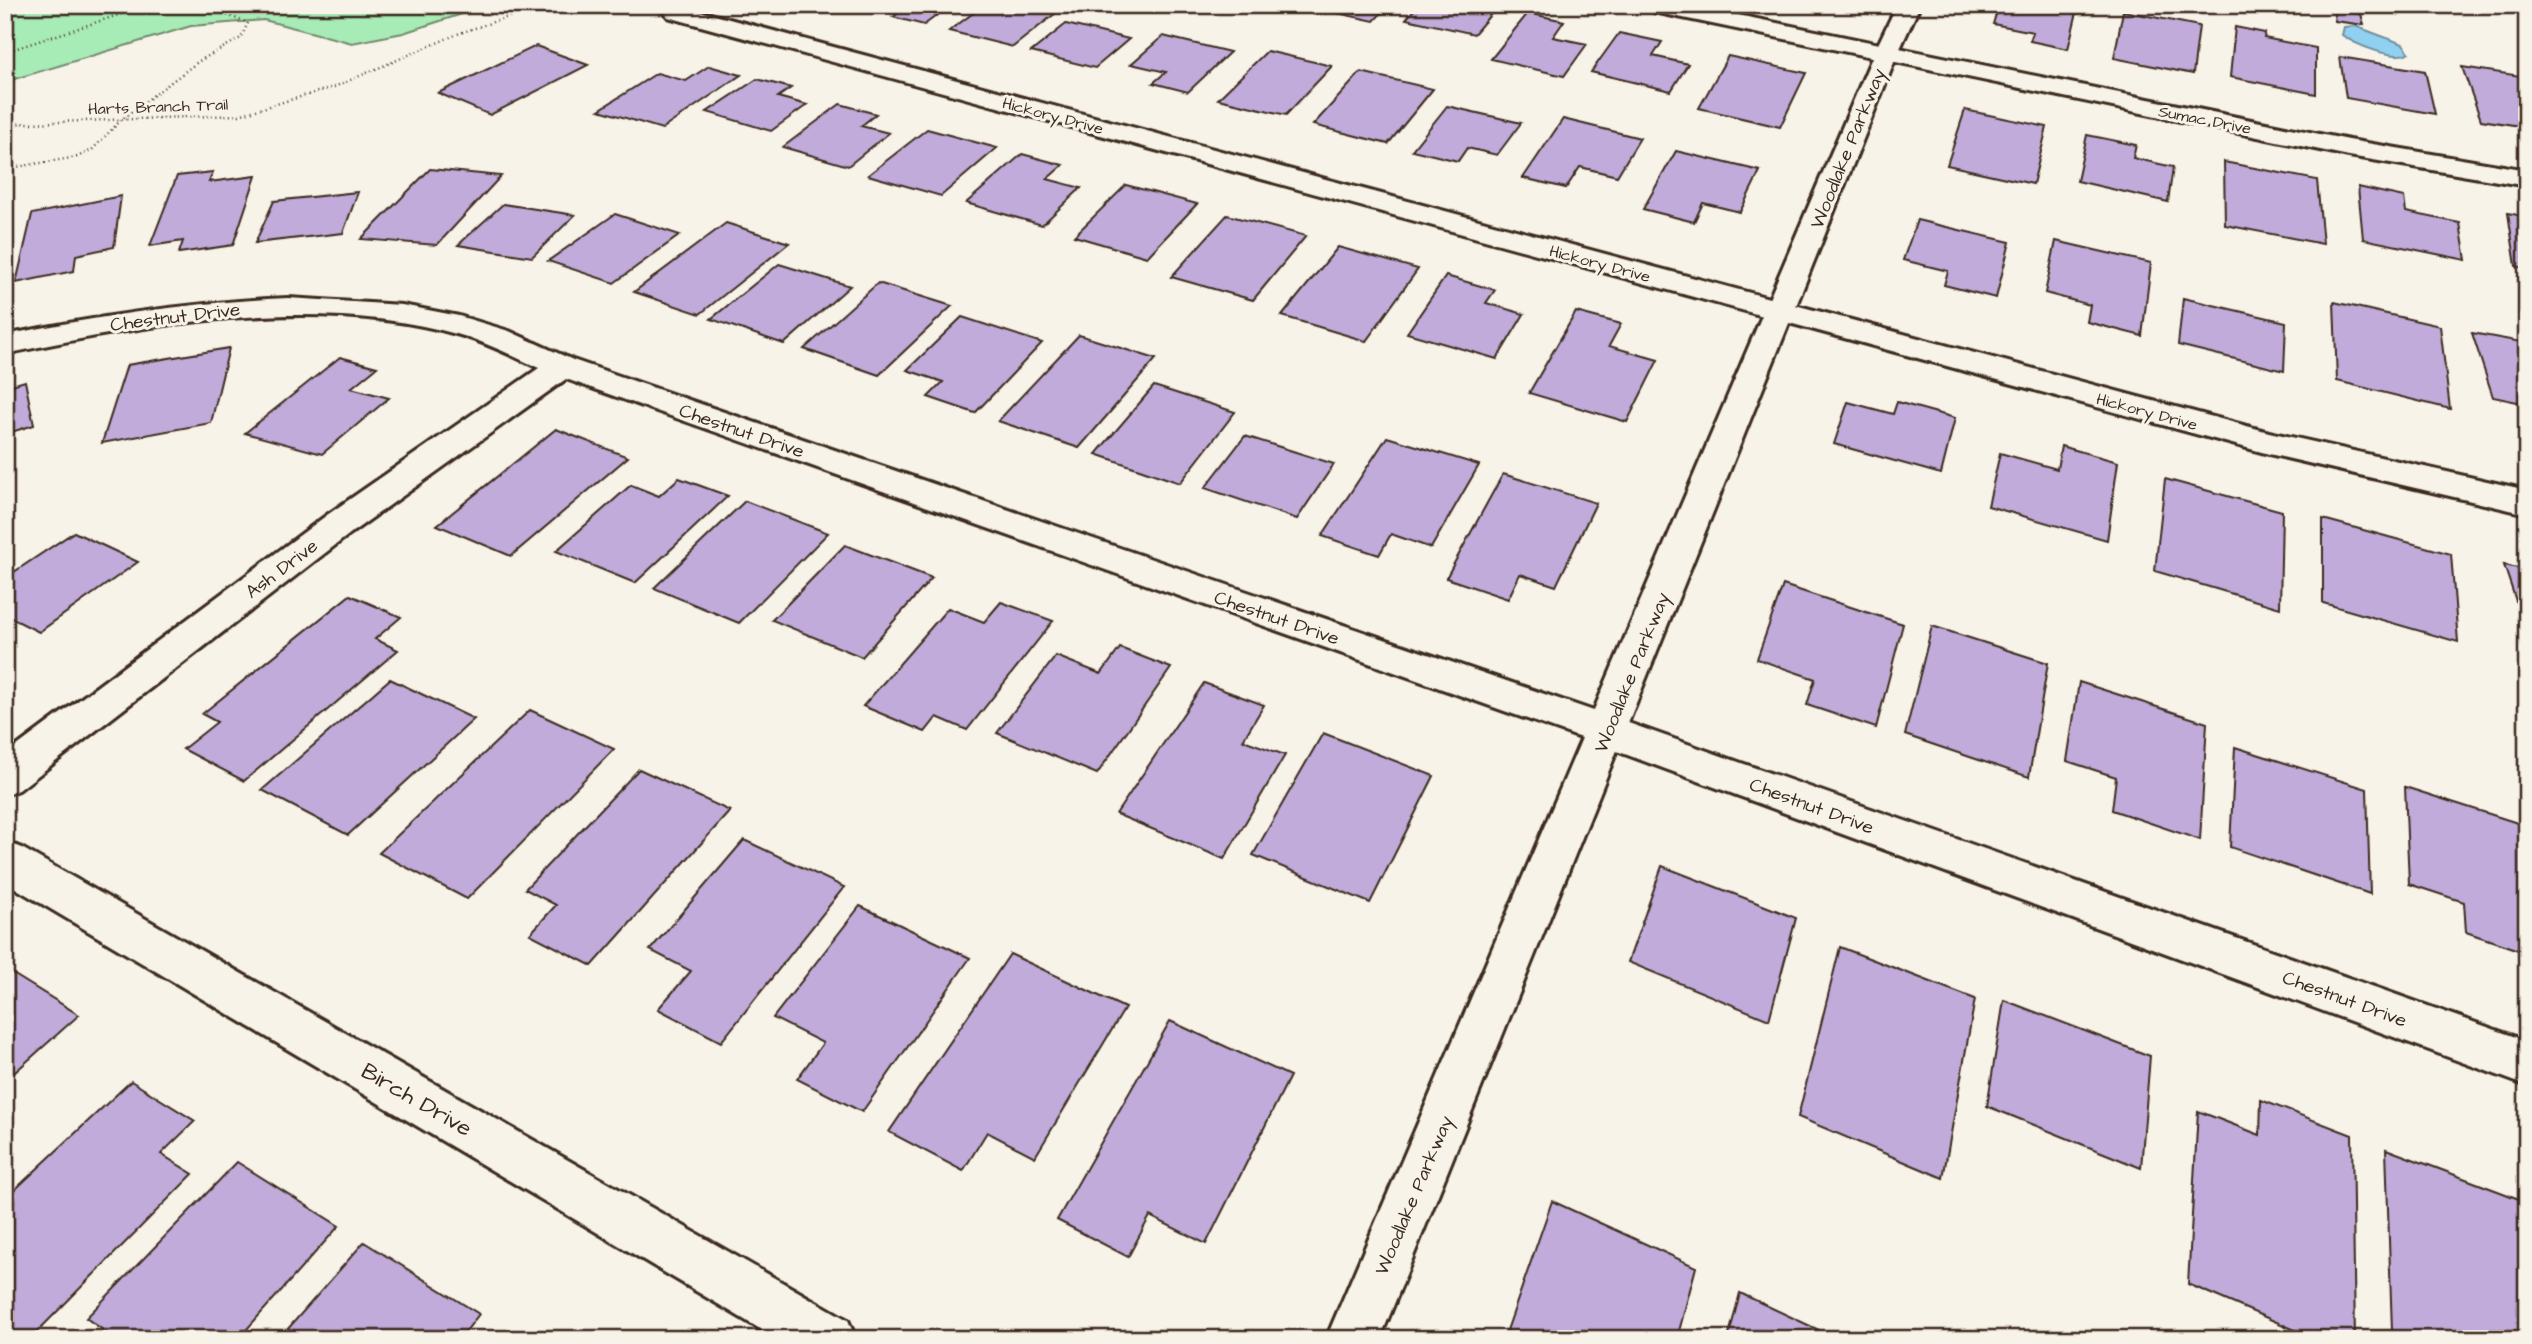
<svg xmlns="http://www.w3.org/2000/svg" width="2532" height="1344" viewBox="0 0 2532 1344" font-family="'Architects Daughter',sans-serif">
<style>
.green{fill:#a7ebb6;stroke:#718a6a;stroke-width:2}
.water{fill:#90d0f1;stroke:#6e8e9d;stroke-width:2}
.building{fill:#c0abda;stroke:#3b2a1e;stroke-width:2}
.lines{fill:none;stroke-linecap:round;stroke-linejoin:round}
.minor-casing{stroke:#3b2a1e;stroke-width:6}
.tertiary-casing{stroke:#3b2a1e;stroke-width:6}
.path{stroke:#3b2a1e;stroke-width:2.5;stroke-dasharray:1 3.5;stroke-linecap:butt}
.minor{fill:#f7f3e8;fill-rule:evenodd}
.tertiary{fill:#f7f3e8;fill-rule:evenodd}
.labels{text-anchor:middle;stroke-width:6;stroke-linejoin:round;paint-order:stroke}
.far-street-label{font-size:16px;fill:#3b2a1e;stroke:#f7f3e8}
.street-label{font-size:19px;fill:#3b2a1e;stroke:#f7f3e8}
.near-street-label{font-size:23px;fill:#3b2a1e;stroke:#f7f3e8}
</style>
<rect width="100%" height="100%" fill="#f7f3e8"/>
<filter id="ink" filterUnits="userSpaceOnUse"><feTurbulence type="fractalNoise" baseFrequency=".0143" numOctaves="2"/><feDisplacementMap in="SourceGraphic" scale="14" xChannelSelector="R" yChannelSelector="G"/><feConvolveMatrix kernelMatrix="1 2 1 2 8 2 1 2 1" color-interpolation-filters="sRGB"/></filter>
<g filter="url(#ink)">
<path class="green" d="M5,5H490L403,33L352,43L264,20L191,26L5,82Z"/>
<path class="water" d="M2355,26L2403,44L2409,52C2396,62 2354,44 2342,35L2344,27Z"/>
<g class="building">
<path d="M899,5H951L924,25L893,17L907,7Z"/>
<path d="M984,5H1066L1013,47L949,31Z"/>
<path d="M1311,5H1389L1374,21L1309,7Z"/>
<path d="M1418,5H1483L1496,8L1474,34L1406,19Z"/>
<path d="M1999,5H2040L2077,12L2068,49L2030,41L2033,32L1993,24Z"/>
<path d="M2333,10L2361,14L2364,25L2335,21Z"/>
<path d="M2123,11L2199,26L2193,74L2114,58Z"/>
<path d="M1528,13L1564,21L1553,37L1587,44L1564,76L1491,59Z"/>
<path d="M1066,24L1129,39L1095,68L1031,52Z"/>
<path d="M2235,27L2265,33L2264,38L2316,48V94L2230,77Z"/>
<path d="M1619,33L1662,42L1653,56L1688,64L1671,91L1591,72Z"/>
<path d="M1163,36L1230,52L1188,92L1153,83L1166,72L1131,64Z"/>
<path d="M536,46L588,65L490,115L438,93Z"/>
<path d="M1267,51L1332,66L1286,115L1218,99Z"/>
<path d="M1728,56L1806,73L1780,127L1699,108Z"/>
<path d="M2340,57L2425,71L2435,114L2346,98Z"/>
<path d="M709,66L741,75L662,129L599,110L657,73L686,81Z"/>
<path d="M2462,67L2527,77V127L2481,120Z"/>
<path d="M1361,72L1433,89L1388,144L1313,125Z"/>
<path d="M757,79L791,88L778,97L807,105L771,131L707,112Z"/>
<path d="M840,104L876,114L861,126L889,133L848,166L783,147Z"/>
<path d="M1447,106L1521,123L1497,155L1467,148L1458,161L1412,150Z"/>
<path d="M1965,110L2047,127L2033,184L1947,165Z"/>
<path d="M1563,119L1640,138L1617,176L1580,167L1566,188L1523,178Z"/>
<path d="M927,129L997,148L941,196L868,175Z"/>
<path d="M2087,135L2136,145L2133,158L2173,167L2168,202L2077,181Z"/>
<path d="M1676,151L1760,171L1740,212L1703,203L1694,222L1643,209Z"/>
<path d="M1022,154L1063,165L1047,179L1081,188L1042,225L966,203Z"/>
<path d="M2224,162L2317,180L2323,244L2225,225Z"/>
<path d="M430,169L501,176L437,245L361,239Z"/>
<path d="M213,172L209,182L256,176L233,245L179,253L183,241L150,246L177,176Z"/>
<path d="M1126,185L1197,204L1147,257L1074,236Z"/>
<path d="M2358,187L2404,197L2406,212L2460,223L2466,260L2363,239Z"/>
<path d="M358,192L343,233L255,243L274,201Z"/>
<path d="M121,196L114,247L76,255L74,271L16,283L32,214Z"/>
<path d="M503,204L575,215L532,257L458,245Z"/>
<path d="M2508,213L2527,217V269L2516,266Z"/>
<path d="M615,214L680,235L614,283L548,261Z"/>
<path d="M1227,215L1306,236L1253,300L1171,277Z"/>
<path d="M1917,220L2010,242L1996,298L1944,285L1948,271L1903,260Z"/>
<path d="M726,223L789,243L700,314L634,292Z"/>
<path d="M2056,241L2151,263L2142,336L2087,322L2090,305L2045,293Z"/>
<path d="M1338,247L1418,269L1366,341L1282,316Z"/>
<path d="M779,264L850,286L784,344L711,319Z"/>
<path d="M1446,276L1495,290L1486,303L1524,314L1497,359L1407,333Z"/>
<path d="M878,283L952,306L879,375L804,349Z"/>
<path d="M2183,298L2286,322L2284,371L2178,345Z"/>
<path d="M2334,302L2440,326L2450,409L2337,381Z"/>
<path d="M1576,312L1621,324L1609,346L1658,360L1627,422L1529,393Z"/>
<path d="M962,317L1042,343L975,413L928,397L943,382L907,370Z"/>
<path d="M2472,333L2527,343V404L2493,397Z"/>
<path d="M1079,335L1156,359L1079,448L998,421Z"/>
<path d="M229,348L211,423L102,443L127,365Z"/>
<path d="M340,357L377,367L351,388L389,398L322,454L245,433Z"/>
<path d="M25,381L34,425L5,434V387Z"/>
<path d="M1154,386L1235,412L1180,483L1096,454Z"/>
<path d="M1848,402L1893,414L1897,402L1955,418L1941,474L1834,444Z"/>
<path d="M556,429L628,457L511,556L437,525Z"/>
<path d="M1245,436L1334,464L1297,519L1205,488Z"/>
<path d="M1387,437L1479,465L1431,548L1391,534L1379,555L1322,536Z"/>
<path d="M2061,446L2118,462L2107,540L1988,506L2000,453L2057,469Z"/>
<path d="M1503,474L1596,503L1556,586L1520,574L1508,599L1446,578Z"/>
<path d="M679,478L728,496L635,583L556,551L631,485L659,496Z"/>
<path d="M2165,479L2282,511L2280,608L2155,571Z"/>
<path d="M745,501L828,533L739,623L654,588Z"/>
<path d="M2323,519L2451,554L2458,642L2323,603Z"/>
<path d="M74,532L138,562L39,632L5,615V578Z"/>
<path d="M845,545L932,578L862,657L772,620Z"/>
<path d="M2504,565L2527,570V634Z"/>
<path d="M1783,585L1903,624L1876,728L1807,705L1815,679L1757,659Z"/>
<path d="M350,595L401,617L375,639L398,650L244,781L183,749L217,722L202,714Z"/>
<path d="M1001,602L1053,621L967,730L937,717L925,732L863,706L948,608L984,622Z"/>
<path d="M1932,626L2048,663L2029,777L1905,735Z"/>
<path d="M1120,648L1171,668L1097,774L997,733L1056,656L1101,674Z"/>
<path d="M390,679L474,719L348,835L262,790Z"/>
<path d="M2079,682L2207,723L2200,840L2112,810L2116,777L2067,761Z"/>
<path d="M1204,683L1264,705L1243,740L1285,755L1224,859L1116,814Z"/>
<path d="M530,710L614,749L467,899L379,853Z"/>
<path d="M1323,733L1434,776L1370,903L1253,855Z"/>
<path d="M2235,747L2367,789L2370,894L2230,847Z"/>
<path d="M639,769L730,811L592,966L530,934L556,905L525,889Z"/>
<path d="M2405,787L2527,826V953L2466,932L2464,902L2409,884Z"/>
<path d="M744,840L844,887L721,1042L658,1009L691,971L650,950Z"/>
<path d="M1662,866L1796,918L1769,1020L1628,962Z"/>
<path d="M860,906L970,958L862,1112L797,1079L823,1043L773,1018Z"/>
<path d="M1840,947L1975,999L1943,1178L1798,1117Z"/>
<path d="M1010,954L1125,1008L1035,1157L987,1132L963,1171L889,1132Z"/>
<path d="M5,969L79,1015L5,1081Z"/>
<path d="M2004,1000L2150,1056L2141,1168L1987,1106Z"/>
<path d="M1170,1021L1290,1076L1206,1244L1150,1216L1128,1257L1057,1220Z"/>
<path d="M131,1081L195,1121L161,1154L193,1174L30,1339H5V1199Z"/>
<path d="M2261,1100L2352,1135L2355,1339H2316L2188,1284L2198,1111L2260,1135Z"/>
<path d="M2386,1149L2527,1202V1339H2410L2392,1331Z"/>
<path d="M237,1162L339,1226L238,1339H116L86,1318Z"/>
<path d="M1552,1201L1696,1267L1677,1339H1504Z"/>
<path d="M364,1242L479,1314L460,1339H279Z"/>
<path d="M1740,1293L1838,1339H1728Z"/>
</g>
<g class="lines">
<g class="minor-casing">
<g id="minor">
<path d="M677,5L2269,432L2527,490V514L2269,454L668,17L664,12L668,7Z"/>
<path d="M1643,5H1689L2349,140L2527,170V186L2349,156L1654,12Z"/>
<path d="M288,298L402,305L459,316L509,331L573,360L1620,720L2527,1041V1086L1592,742L566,379L351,533L19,790L5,795V755L327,515L539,368C513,356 488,343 460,335C316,294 148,324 5,354V335C99,316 192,302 288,298Z"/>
<path d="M5,842L20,847L848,1320L856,1339H777L5,882Z"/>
</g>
</g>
<g class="tertiary-casing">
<path id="tertiary" d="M1897,5H1920L1897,55L1380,1339H1326L1873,55Z"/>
</g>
<g class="path">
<path d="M5,52L149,5"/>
<path d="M5,124L239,115L334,87L460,33L544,5"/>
<path d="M5,169L77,157L92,150L122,119L199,61L241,38L248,23L200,5"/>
</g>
<use href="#minor" class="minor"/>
<use href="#tertiary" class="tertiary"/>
</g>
</g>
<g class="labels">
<g class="far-street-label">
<text transform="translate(158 106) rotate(-2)" y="6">Harts Branch Trail</text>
<text transform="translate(1053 115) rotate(15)" y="6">Hickory Drive</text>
<text transform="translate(2205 119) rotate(11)" y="6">Sumac Drive</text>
<text transform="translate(1600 263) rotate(15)" y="6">Hickory Drive</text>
<text transform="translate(2147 411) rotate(15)" y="6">Hickory Drive</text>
</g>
<g class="street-label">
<text transform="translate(1847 148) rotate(-68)" y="7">Woodlake Parkway</text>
<text transform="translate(175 316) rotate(-7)" y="7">Chestnut Drive</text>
<text transform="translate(742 430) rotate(19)" y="7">Chestnut Drive</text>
<text transform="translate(281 568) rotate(-37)" y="7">Ash Drive</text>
<text transform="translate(1277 617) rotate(19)" y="7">Chestnut Drive</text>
<text transform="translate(1631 672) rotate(-68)" y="7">Woodlake Parkway</text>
<text transform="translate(1812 805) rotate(20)" y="7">Chestnut Drive</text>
<text transform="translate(2345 998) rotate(20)" y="7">Chestnut Drive</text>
<text transform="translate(1413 1195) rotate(-67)" y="7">Woodlake Parkway</text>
</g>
<g class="near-street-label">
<text transform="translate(417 1099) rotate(30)" y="8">Birch Drive</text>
</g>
</g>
<rect width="2532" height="1344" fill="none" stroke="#f7f3e8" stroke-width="28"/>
<rect x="14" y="14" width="2504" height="1316" fill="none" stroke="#3b2a1e" stroke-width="2.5" filter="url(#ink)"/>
</svg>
